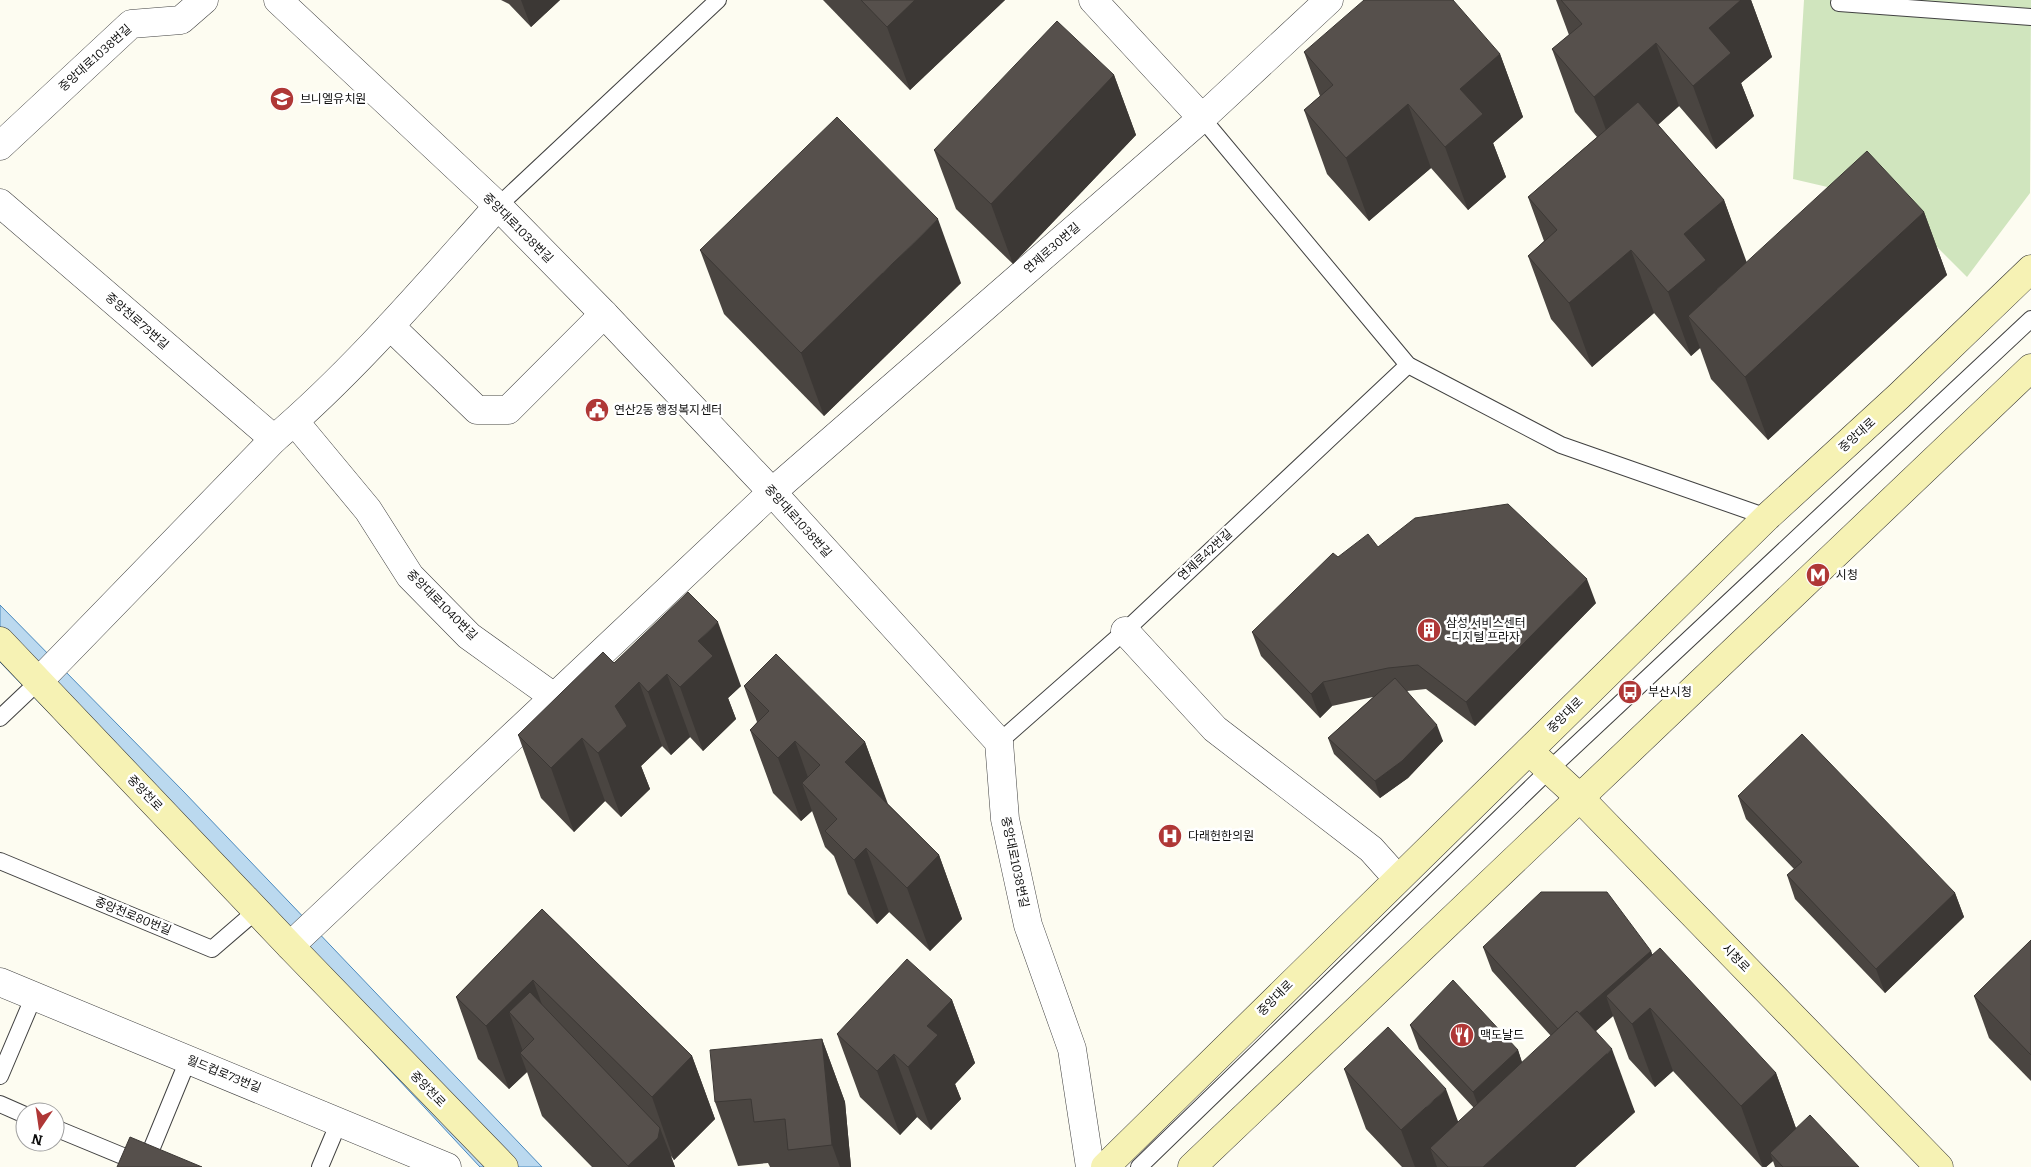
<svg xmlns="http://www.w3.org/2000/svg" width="2031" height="1167" viewBox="0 0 2031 1167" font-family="Bitter,'Noto Sans KR',serif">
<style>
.green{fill:#d0e5be}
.water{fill:#bbd9ef;stroke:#4b8abe}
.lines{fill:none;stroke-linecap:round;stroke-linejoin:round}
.lane-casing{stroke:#414141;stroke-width:18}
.street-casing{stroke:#414141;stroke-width:29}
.secondary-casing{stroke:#303030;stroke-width:29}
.lane{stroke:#fff;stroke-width:16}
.street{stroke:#fff;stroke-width:28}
.secondary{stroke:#f6f2b4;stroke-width:28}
.wall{fill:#4a4541;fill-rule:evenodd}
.shaded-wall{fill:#3c3835}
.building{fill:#56504c;stroke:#3c3835}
.labels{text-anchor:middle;stroke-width:5;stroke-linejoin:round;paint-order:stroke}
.street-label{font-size:12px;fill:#0e0e0e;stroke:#fff}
.poi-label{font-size:12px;fill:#0e0e0e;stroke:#fff;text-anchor:start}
</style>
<rect width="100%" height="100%" fill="#fdfcf1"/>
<path class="green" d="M1804,0H2031L2030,193L1967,277L1892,202L1793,179Z"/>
<path class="water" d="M0,605L184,792L542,1167H480L276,948L0,662Z"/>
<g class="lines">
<g class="lane-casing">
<g id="lane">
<path d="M1839,3L2031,17"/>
<path d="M1202,118L1408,365L1561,445L1767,517"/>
<path d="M498,206L718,0"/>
<path d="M0,718L38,682"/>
<path d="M999,742L1125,631L1408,365"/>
<path d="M0,861L212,949L256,911"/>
<path d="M0,1076L34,996"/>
<path d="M0,1104L25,1115"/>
<path d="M55,1128L142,1164"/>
<path d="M144,1167L188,1060"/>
<path d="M320,1167L339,1122"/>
<path d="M1139,1167L1549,770L2031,319"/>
</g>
</g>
<g class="street-casing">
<g id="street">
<path d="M278,0L498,206L604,314L772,492L999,742L1005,819L1028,925L1072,1049L1090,1167"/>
<path d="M1093,0L1202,118"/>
<path d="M0,146L131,24L181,20L204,0"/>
<path d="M0,203L274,439"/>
<path d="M390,326L477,410H508L604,314"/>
<path d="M295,422L368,510L410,576L469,636L554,697"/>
<path d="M1125,631L1215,729L1371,849L1397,878"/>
<path d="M38,682L274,439C355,370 427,285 498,206"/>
<path d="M290,946L772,492L1202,118L1329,0"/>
<path d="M0,982L447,1167"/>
</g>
</g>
<g class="secondary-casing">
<g id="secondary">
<path d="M0,641L290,946L504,1167"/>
<path d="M1529,751L1579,797L1939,1167"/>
<path d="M1105,1167L1767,517L1899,396L2031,269"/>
<path d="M1192,1167L2031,368"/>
</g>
</g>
<use href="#lane" class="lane"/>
<use href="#street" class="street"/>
<use href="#secondary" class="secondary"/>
</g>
<g class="wall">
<path d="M501,0H560L531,27L509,4Z"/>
<path d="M823,0H1005L910,90Z"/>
<path d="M1556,0H1751L1772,57L1741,83L1754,116L1716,149L1679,106L1658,125L1724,200L1746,263L1924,212L1947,275L1768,440L1711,379L1700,348L1691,356L1654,313L1592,367L1551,319L1528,256L1544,241L1528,197L1597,137L1575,112L1552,49L1569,35ZM1735,273L1717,290V289Z"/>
<path d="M1304,52L1500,54L1523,117L1493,143L1506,177L1468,210L1431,168L1369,221L1327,174L1304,110L1320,96Z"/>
<path d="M1114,75L1136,135L1013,264L956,209L934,150Z"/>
<path d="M700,250L961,283L824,416L724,314Z"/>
<path d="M1378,547L1596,603L1475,726L1426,689L1407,691L1443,741L1408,778L1380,798L1334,754L1328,738L1373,697L1332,706L1320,718L1261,656L1252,632L1338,557Z"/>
<path d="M614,663L741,686L728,698L736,719L703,751L690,737L671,755L662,746L641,766L650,789L621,817L605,801L574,832L541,798L518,735Z"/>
<path d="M744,686L865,742L888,804L939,855L962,919L930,951L889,912L877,924L848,894L834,856L825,847L812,811L801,821L773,793L750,730L757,722Z"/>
<path d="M1738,796L1955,893L1964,917L1885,993L1795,899L1787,875L1794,869L1746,819Z"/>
<path d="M542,909L692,1056L715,1119L674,1160L671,1156L675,1167H592L542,1116L527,1072L509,1089L478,1059L456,997Z"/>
<path d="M2031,940V1081L1989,1038L1974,996Z"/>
<path d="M1483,947L1651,951L1652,954L1776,1073L1796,1128L1859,1167H1775L1773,1161L1766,1167H1762L1673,1071L1655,1087L1629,1059L1613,1016L1596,1031L1635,1112L1575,1167H1402L1366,1129L1344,1069L1458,1122L1474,1108L1419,1049L1410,1025L1518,1050L1522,1063L1551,1036L1492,971Z"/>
<path d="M952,1000L975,1063L955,1084L961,1099L931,1130L917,1117L900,1135L860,1097L837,1034Z"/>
<path d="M822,1039L845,1102L851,1167H770L768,1163L738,1166L715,1102Z"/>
</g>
<g class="shaded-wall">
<path d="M521,0H560L531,27Z"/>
<path d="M915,0H1005L910,90L887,27Z"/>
<path d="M1741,0H1751L1772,57L1741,83L1754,116L1716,149L1693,86L1709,28Z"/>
<path d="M1656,43L1679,106L1617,160L1594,97Z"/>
<path d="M1500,54L1523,117L1493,143L1506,177L1468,210L1445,147L1460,89Z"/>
<path d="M1114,75L1136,135L1013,264L991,204Z"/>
<path d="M1408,104L1431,168L1369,221L1346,158Z"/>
<path d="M1724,200L1747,263L1717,289L1729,323L1688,316L1700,348L1691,356L1668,292L1684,234Z"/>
<path d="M1924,212L1947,275L1768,440L1745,377Z"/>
<path d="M938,219L961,283L824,416L801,353Z"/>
<path d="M1631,250L1654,313L1592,367L1569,303Z"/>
<path d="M1587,579L1596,603L1475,726L1466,702Z"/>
<path d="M718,622L741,686L728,698L736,719L703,751L680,687L698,641Z"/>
<path d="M667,674L690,737L671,755L648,692Z"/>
<path d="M639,682L662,746L641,766L650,789L621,817L598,753L615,706Z"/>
<path d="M1323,682L1332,706L1320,718L1311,694Z"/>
<path d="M1437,725L1443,741L1408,778L1380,798L1375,781Z"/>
<path d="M582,738L605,801L574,832L551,768Z"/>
<path d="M795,741L815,797L802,783L812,811L801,821L778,758Z"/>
<path d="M865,742L888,806L845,762Z"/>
<path d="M866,848L889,912L877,924L854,860Z"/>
<path d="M939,855L962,919L930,951L907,888Z"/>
<path d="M1955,893L1964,917L1885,993L1876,969Z"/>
<path d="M1651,951L1660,975L1606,996L1613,1016L1568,1055L1560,1031Z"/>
<path d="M533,980L556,1043L534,1039L509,1012L526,1060L520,1053L527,1072L509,1089L486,1026Z"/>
<path d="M952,1000L975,1063L955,1084L961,1099L931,1130L908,1067L927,1026Z"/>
<path d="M1650,1008L1673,1071L1655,1087L1632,1024Z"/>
<path d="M822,1039L845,1102L851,1167H840L832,1145Z"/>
<path d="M1612,1049L1635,1112L1575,1167H1483Z"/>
<path d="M1518,1050L1526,1074L1482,1116L1473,1092Z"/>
<path d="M894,1054L917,1117L900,1135L877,1071Z"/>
<path d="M692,1056L715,1119L674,1160L652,1097Z"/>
<path d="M1776,1073L1799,1137L1770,1153L1773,1161L1766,1167H1763L1741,1106Z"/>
<path d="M1446,1089L1468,1148H1430L1437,1167H1415L1401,1130Z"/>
<path d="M660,1128L675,1167H628V1166Z"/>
</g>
<g class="building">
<path d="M861,0H915L887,27Z"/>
<path d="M1364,0H1453L1500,54L1460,89L1483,114L1445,147L1408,104L1346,158L1304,110L1333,85L1304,52Z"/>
<path d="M1561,0H1741L1709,28L1731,53L1693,86L1656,43L1594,97L1552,49L1582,24Z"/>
<path d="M1057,21L1114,75L991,204L934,150Z"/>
<path d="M1638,102L1724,200L1684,234L1706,260L1668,292L1631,250L1569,303L1528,256L1557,230L1528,197Z"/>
<path d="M837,117L938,219L801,353L700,250Z"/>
<path d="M1867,151L1924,212L1745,377L1688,316Z"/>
<path d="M1508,504L1587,579L1466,702L1418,665L1388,668L1323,682L1311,694L1252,632L1333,553L1338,557L1368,534L1378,547L1415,518Z"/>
<path d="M688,592L718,622L698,641L713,656L680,687L667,674L648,692L639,682L615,706L627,726L598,753L582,738L551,768L518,735L603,652L614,663Z"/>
<path d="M776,654L865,742L845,762L939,855L907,888L866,848L854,860L825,831L837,819L802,783L820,765L795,741L778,758L750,730L769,711L744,686Z"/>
<path d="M1395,678L1437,725L1402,761L1375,781L1328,738Z"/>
<path d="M1802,734L1955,893L1876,969L1787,875L1802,862L1738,796Z"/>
<path d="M1541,892H1607L1651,951L1579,1014L1577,1011L1558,1029L1483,947Z"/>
<path d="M542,909L692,1056L652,1097L533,980L486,1026L456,997Z"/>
<path d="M2031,940V1055L1974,996Z"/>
<path d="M1660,948L1776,1073L1741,1106L1650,1008L1632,1024L1606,996Z"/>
<path d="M907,959L952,1000L927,1026L938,1035L908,1067L894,1054L877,1071L837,1034Z"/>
<path d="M1453,980L1518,1050L1473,1092L1410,1025Z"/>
<path d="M530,992L660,1128L658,1138L628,1166L520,1053L534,1039L509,1012Z"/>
<path d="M1577,1011L1612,1049L1483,1167H1448L1430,1148Z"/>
<path d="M1388,1027L1446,1089L1401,1130L1344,1069Z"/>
<path d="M822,1039L832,1145L788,1150L785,1119L754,1122L751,1099L715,1102L710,1050Z"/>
<path d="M1810,1115L1859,1167H1783L1770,1153Z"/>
<path d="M130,1137L202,1167H117Z"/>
</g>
<defs>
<g id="school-disc" transform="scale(1.25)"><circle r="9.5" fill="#af3736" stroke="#fff"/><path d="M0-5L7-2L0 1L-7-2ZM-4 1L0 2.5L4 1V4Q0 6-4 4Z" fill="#fff"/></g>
<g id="civic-disc" transform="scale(1.25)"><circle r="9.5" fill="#af3736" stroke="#fff"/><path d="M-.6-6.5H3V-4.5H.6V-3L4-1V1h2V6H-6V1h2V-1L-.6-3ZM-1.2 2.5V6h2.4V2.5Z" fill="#fff"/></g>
<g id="metro-disc" transform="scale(1.25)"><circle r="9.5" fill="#af3736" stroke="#fff"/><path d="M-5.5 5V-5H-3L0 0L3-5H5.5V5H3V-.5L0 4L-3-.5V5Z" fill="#fff"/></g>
<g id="building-disc" transform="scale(1.25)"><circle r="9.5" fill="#af3736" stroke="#fff"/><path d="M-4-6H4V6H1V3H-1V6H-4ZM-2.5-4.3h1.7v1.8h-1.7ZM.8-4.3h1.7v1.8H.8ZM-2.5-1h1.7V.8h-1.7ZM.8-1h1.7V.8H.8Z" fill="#fff"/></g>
<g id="bus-disc" transform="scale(1.25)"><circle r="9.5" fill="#af3736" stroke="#fff"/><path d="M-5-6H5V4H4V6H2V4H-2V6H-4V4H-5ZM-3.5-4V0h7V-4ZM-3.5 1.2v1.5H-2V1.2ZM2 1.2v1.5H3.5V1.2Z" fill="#fff"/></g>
<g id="hospital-disc" transform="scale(1.25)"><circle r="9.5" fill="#af3736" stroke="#fff"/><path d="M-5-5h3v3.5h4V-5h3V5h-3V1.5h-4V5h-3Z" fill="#fff"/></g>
<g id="restaurant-disc" transform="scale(1.25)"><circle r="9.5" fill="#af3736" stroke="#fff"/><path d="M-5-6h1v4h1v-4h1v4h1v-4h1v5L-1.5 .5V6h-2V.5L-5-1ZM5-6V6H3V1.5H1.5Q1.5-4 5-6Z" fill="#fff"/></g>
</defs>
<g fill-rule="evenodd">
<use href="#school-disc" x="282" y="99"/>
<use href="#civic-disc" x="597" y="410"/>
<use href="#metro-disc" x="1818" y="575"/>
<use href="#building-disc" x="1429" y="630"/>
<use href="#bus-disc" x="1630" y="692"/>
<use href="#hospital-disc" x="1170" y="836"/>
<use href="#restaurant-disc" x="1462" y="1035"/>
</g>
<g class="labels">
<g class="street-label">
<text transform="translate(95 58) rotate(-42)" y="4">중앙대로1038번길</text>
<text transform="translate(518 228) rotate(45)" y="4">중앙대로1038번길</text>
<text transform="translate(1052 248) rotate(-41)" y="4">연제로30번길</text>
<text transform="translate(137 321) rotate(41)" y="4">중앙천로73번길</text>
<text transform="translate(1857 435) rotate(-42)" y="4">중앙대로</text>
<text transform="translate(798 521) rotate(48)" y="4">중앙대로1038번길</text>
<text transform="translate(1205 555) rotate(-43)" y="4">연제로42번길</text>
<text transform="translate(442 605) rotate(45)" y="4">중앙대로1040번길</text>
<text transform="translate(1565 715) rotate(-45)" y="4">중앙대로</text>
<text transform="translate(145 793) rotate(46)" y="4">중앙천로</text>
<text transform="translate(1015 862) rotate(78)" y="4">중앙대로1038번길</text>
<text transform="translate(133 916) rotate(22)" y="4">중앙천로80번길</text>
<text transform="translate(1736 958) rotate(46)" y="4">시청로</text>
<text transform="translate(1275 998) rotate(-45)" y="4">중앙대로</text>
<text transform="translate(224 1074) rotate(22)" y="4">월드컵로73번길</text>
<text transform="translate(428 1089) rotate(46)" y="4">중앙천로</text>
</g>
<g class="poi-label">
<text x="300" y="103">브니엘유치원</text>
<text x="614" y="414">연산2동 행정복지센터</text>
<text x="1836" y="579">시청</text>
<text x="1446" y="627">삼성 서비스센터<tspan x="1446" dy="14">-디지털 프라자</tspan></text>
<text x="1648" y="696">부산시청</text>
<text x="1188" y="840">다래헌한의원</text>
<text x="1480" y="1039">맥도날드</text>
</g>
</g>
<g transform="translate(40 1127) rotate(193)"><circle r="24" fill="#ffffff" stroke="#9f9f9f"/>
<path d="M0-4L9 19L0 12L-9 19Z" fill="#af3736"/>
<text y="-8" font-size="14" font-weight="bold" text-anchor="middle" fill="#0e0e0e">N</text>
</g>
</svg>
